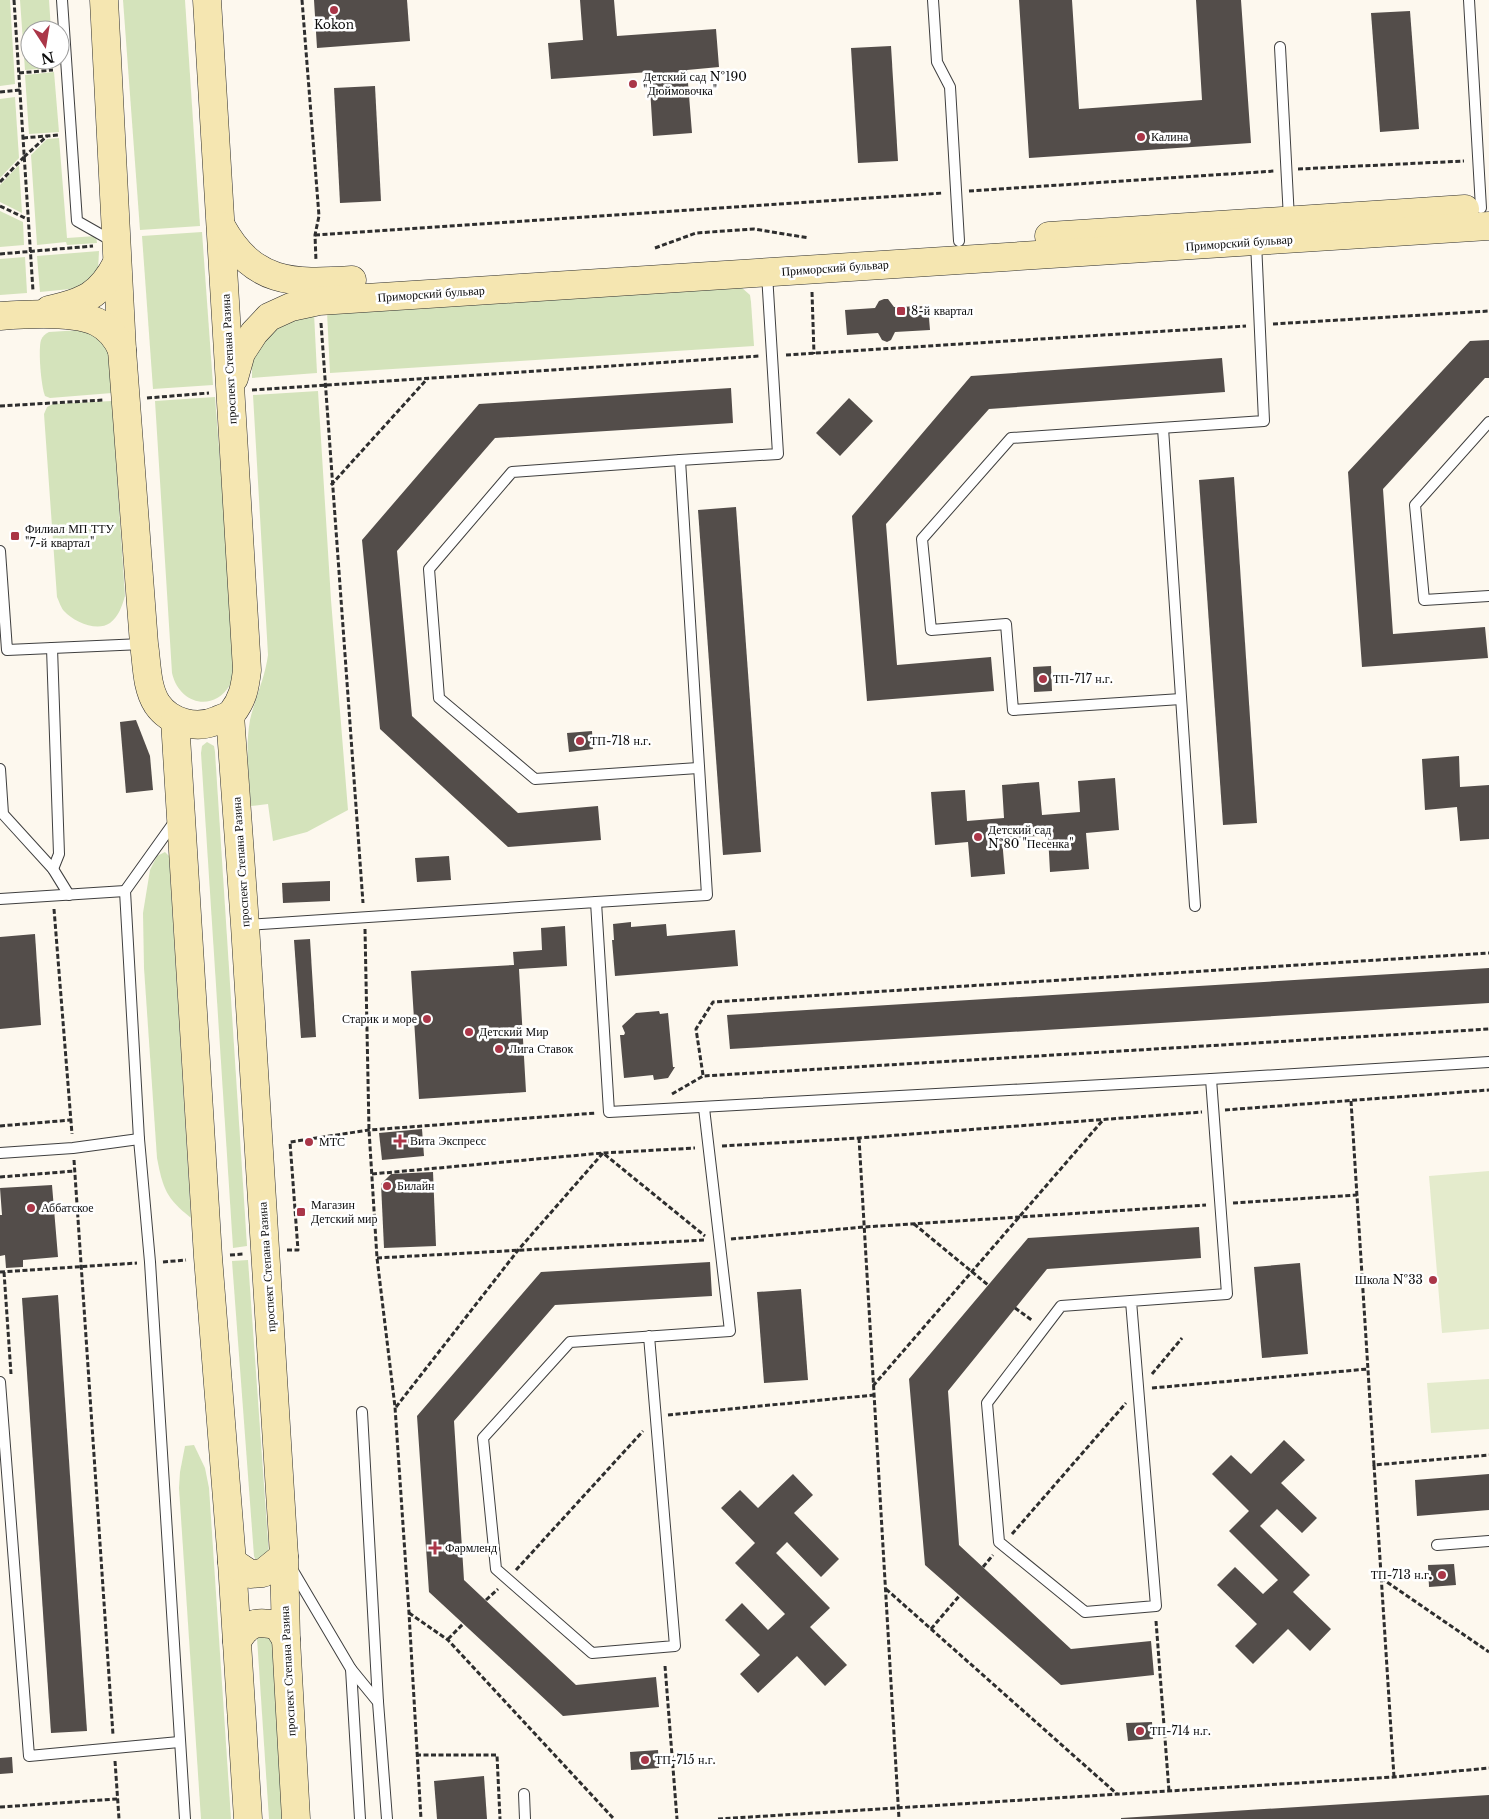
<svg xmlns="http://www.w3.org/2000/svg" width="1489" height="1819" viewBox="0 0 1489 1819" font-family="'Libre Baskerville',serif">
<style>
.green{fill:#d4e3bb}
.pitch{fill:#e4ebcc}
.building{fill:#534d4a}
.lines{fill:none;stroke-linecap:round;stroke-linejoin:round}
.lane-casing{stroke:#3f3f3f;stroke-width:12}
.secondary-casing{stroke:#2e2e2e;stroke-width:29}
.path{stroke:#2e2e2e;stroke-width:3;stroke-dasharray:5 2.5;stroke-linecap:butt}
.lane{stroke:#fff;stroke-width:10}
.secondary{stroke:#f5e6b1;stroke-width:28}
.poi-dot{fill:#aa3648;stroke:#fff;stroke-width:2}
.labels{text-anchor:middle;stroke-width:5;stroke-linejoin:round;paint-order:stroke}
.poi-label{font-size:12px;fill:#0c0c0c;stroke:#fff;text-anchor:start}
.street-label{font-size:12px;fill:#0c0c0c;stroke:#fff}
</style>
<rect width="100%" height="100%" fill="#fdf8ee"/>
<g class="green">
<path d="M0,0H10L15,84L0,86Z"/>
<path d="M20,0H49L51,30H30V60H53L54,68L25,70Z"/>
<path d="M123,0H185L200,226L140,230Z"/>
<path d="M54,72L59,132L29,134L25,75Z"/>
<path d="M15,97L19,158L0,178V99Z"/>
<path d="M59,138L67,238L96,236L97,243L67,245L66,242L37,245L31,155L47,139Z"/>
<path d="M19,165L22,213L0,202V185Z"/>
<path d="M0,211L23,222L24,245L0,247Z"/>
<path d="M202,232L213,385L153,389L142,236Z"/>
<path d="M99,251L98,271L80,288L40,292L37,256Z"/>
<path d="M25,257L27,293L0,295V259Z"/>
<path d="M741,287L750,295L751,302L754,346L330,373L327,312Z"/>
<path d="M314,313L317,373L252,378V358L271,327Z"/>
<path d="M81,330L90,332L108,347L112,393L50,398L45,396C41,386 38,350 41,340C43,336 45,334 49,332Z"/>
<path d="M318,391L331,600L348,810L307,832L273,841L268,804L251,806C249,777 245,748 250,720C255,698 265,678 268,655L253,395Z"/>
<path d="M215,397L235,653C234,664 235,676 230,685C213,713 179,704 172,673L155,401Z"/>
<path d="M112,401L125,596C122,606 119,616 110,623C97,632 74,622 64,611C61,608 59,601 57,597L44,414L47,407L53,404Z"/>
<path d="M207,742L214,746L215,752L247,1246L233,1248L201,753L202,746Z"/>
<path d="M165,852L169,856L191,1218C166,1198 163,1189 157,1158L144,968L143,913L150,870L157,856Z"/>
<path d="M248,1260L269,1555L256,1561L254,1556L232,1261Z"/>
<path d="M194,1445L205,1468L209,1488L231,1819H201L179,1488L180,1472L185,1446Z"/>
<path d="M259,1633L272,1637L284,1819H269L257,1638Z"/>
</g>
<g class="pitch">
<path d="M1489,1171V1329L1442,1333L1429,1176Z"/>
<path d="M1489,1379V1429L1431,1433L1427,1383Z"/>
</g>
<g class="building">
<path d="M314,0H407L410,41L317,48Z"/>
<path d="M580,0H614L617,36L716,29L719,67L687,70L692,133L653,136L649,72L551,79L548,43L583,40Z"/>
<path d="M1019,0H1072L1079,109L1202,100L1196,0H1241L1251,143L1029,158Z"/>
<path d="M1410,11L1419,129L1380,132L1371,13Z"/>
<path d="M891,46L898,161L858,163L851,48Z"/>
<path d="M375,86L381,201L340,203L334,88Z"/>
<path d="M884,299H888L894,307L928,306L930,330L895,332L891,340L887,342L882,340L878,333L847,335L845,310L875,308L879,301Z"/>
<path d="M1489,340V378H1485L1383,489L1393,634L1485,627L1488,658L1362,667L1348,472L1470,341Z"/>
<path d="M1222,358L1225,392L989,409L886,524L897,665L991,657L994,691L867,701L852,516L971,376Z"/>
<path d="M731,388L733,423L495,438L397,551L412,716L518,813L598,806L601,840L508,847L380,729L362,540L479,404Z"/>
<path d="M849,398L873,421L840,456L816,433Z"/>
<path d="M1234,477L1257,823L1223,825L1199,480Z"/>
<path d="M736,507L761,852L723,855L698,510Z"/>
<path d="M1051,666L1052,691L1034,692L1033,667Z"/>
<path d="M136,720L150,756L153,790L126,793L120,722Z"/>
<path d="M592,731L593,749L569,752L567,733Z"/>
<path d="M1459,756L1460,787L1489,785V839L1460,841L1457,807L1425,810L1422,759Z"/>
<path d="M1115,778L1119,830L1086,833L1089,869L1050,872L1048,835L1002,839L1005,874L971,877L968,842L935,845L931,792L965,790L967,821L1004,818L1002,785L1039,782L1042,815L1080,812L1078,781Z"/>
<path d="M449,856L451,880L417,882L415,858Z"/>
<path d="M330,881V901L283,903L282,883Z"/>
<path d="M631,922V927L666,924L667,936L735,930L738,966L615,976L612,940H614L613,924Z"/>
<path d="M565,926L567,966L519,969L526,1092L419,1099L411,971L514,965L513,952L542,950L541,928Z"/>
<path d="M35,934L41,1025L0,1029V937Z"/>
<path d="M310,939L316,1037L301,1038L294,940Z"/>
<path d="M1489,968V1003L730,1049L727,1015Z"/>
<path d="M659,1011L660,1014L668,1013L673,1067H675L668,1078L654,1080L653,1075L624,1078L620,1035H624L625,1033L622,1026L636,1013Z"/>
<path d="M422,1129L424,1156L382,1160L379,1133Z"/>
<path d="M433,1172L436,1246L384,1248L381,1184L391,1174Z"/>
<path d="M52,1185L58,1257L23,1260V1267L6,1268L5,1255L0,1256V1215H2L0,1188Z"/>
<path d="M1199,1227L1201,1258L1047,1269L948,1391L959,1545L1071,1649L1151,1641L1154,1675L1061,1685L925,1565L909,1379L1028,1238Z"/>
<path d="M710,1262L712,1296L555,1305L454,1421L464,1580L576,1685L656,1677L659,1707L563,1716L429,1592L417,1416L541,1272Z"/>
<path d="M1300,1263L1308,1354L1262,1358L1254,1267Z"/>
<path d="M801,1289L808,1380L764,1383L757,1292Z"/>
<path d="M58,1295L87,1731L51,1733L22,1298Z"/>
<path d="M1284,1440L1305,1460L1281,1483L1317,1518L1302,1533L1277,1509L1260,1526L1310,1575L1293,1592L1331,1629L1310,1651L1288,1629L1253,1664L1235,1646L1257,1624L1217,1585L1235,1567L1263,1594L1278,1580L1229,1531L1249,1511L1212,1474L1231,1455L1251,1474Z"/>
<path d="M793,1474L813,1495L794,1513L839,1559L821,1577L787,1542L776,1553L830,1608L810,1627L847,1665L825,1686L797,1656L758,1693L740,1674L760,1655L725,1620L742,1603L768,1630L785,1614L735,1563L755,1543L721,1508L740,1490L758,1508Z"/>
<path d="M1489,1474V1510L1417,1516L1415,1480Z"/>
<path d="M1454,1564L1456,1585L1429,1587L1428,1565Z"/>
<path d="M1152,1722L1153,1739L1128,1741L1126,1723Z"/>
<path d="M658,1750L659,1768L631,1770L630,1752Z"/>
<path d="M12,1757L13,1773L0,1774V1758Z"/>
<path d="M484,1776L487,1819H437L434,1781Z"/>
<path d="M1489,1795V1819H1121V1818Z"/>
</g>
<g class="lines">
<g class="lane-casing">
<g id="lane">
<path d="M62,0L77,221L114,242"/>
<path d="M933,0L937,62L950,87L959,241"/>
<path d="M1469,0L1481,208"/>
<path d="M1280,47L1289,219"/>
<path d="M1489,422L1415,505L1424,600L1489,596"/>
<path d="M1163,428L1195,906"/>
<path d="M680,460L512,472L429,569L439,698L535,779L698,768"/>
<path d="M0,551L7,650L142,644"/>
<path d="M52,648L59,854L53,869"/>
<path d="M1181,699L1013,710L1006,624L931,630L922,539L1011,438L1264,421L1256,242"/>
<path d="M0,769L3,814L53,869L69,895"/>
<path d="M175,821L125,891L139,1139L150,1262L185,1819"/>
<path d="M0,899L125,891"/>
<path d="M596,902L707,895L680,460L778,454L767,274"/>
<path d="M246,925L596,902L609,1112L1211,1079L1489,1062"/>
<path d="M0,1153L73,1148L139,1139"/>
<path d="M1131,1301L1156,1606L1085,1612L999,1542L987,1403L1061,1306L1227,1294L1211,1079"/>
<path d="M649,1336L675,1646L592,1653L496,1569L483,1438L570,1342L730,1331L704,1108"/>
<path d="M0,1382L29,1756L179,1742"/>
<path d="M362,1412L378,1702"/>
<path d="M1437,1545L1489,1541"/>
<path d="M292,1569L351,1669L378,1702L387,1819"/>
<path d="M351,1669L360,1819"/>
<path d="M524,1794L525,1819"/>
</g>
</g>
<g class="secondary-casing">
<g id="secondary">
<path d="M104,0L122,350L144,644C147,663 146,687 157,704C170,723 197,730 218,720C223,718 229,716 232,713C243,699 245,687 247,670L207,0"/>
<path d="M221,226C253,284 292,284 352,280"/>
<path d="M1049,236L1465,209"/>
<path d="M49,310C84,302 100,296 117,263"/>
<path d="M0,316C25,314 74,311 97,322C109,328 117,338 122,350"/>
<path d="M234,378L241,353L254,333L269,317L291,307L319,301L1489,226"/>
<path d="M230,715L245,925L284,1556L286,1639L296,1819"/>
<path d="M175,720L208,1257L232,1562L248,1819"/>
<path d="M232,1562L250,1574L263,1573L284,1556"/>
<path d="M237,1641C249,1622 256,1621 277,1625L286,1639"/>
</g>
</g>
<g class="path">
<path d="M14,0L33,291"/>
<path d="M302,0L319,216L315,235L316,261"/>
<path d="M19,73L53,70"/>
<path d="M0,92L20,90"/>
<path d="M23,138L58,135"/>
<path d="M24,157L47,136"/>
<path d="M1298,169L1464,161"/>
<path d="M0,182L24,157"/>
<path d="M969,191L1275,171"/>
<path d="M0,206L27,219"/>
<path d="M315,235L943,193"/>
<path d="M655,248L696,233L754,229L809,238"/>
<path d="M0,254L93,246"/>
<path d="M812,292L814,354"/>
<path d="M321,323L363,903"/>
<path d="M1273,324L1489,311"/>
<path d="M786,355L1246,326"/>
<path d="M252,390L760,356"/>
<path d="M147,398L209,393"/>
<path d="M0,406L104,400"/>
<path d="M331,485L428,378"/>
<path d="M54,909L72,1134"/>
<path d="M365,929L369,1130L377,1258L395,1407L409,1613L421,1819"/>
<path d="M703,1075L696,1029L713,1002L1489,953"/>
<path d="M672,1094L703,1076L1489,1029"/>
<path d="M1351,1101L1374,1465L1489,1455"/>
<path d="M1225,1110L1489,1090"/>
<path d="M0,1126L71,1120"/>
<path d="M859,1138L899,1819"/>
<path d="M722,1146L859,1138L1202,1112"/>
<path d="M74,1160L113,1735"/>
<path d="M372,1174L603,1153L695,1148"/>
<path d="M0,1177L75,1171"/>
<path d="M1233,1203L1357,1195"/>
<path d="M914,1224L988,1285"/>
<path d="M731,1239L864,1227L1206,1205"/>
<path d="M287,1250H298L290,1142L369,1130L596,1113"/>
<path d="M230,1255L244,1254"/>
<path d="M377,1258L705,1240"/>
<path d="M163,1262L186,1260"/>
<path d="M0,1272L137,1263"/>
<path d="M4,1272L11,1374"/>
<path d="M1015,1308L1033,1321"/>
<path d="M1152,1374L1182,1338"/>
<path d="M873,1386L1103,1120"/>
<path d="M1152,1388L1368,1369"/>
<path d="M396,1407L519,1249L603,1153L705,1236"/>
<path d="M668,1415L874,1395"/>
<path d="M1374,1465L1394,1777"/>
<path d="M1012,1534L1126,1403"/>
<path d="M983,1567L993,1555"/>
<path d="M516,1570L643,1431"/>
<path d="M1381,1578L1489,1652"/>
<path d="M886,1589L1117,1794"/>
<path d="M486,1600L498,1589"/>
<path d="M409,1613L448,1640L614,1819"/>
<path d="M1156,1621L1169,1791"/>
<path d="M931,1629L960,1595"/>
<path d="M448,1639L463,1624"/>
<path d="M665,1666L677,1819"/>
<path d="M416,1755H497L500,1819"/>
<path d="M115,1761L119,1819"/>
<path d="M0,1807L117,1799"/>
<path d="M718,1819L1394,1777L1489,1768"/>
</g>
<use href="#lane" class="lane"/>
<use href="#secondary" class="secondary"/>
</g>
<g class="poi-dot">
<circle cx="334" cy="10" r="5"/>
<circle cx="633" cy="84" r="5"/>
<circle cx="1141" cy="137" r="5"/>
<rect x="896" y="306" width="10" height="10" rx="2.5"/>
<rect x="10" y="531" width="10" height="10" rx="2.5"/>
<circle cx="1043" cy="679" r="5"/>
<circle cx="580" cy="741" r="5"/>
<circle cx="978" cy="837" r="5"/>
<circle cx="427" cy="1019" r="5"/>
<circle cx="469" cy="1032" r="5"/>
<circle cx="499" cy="1049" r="5"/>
<path d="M397.5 1133.5h5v5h5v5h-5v5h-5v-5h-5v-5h5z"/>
<circle cx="309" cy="1142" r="5"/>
<circle cx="387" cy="1186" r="5"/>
<circle cx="31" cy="1208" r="5"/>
<rect x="296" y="1207" width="10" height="10" rx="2.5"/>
<circle cx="1433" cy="1280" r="5"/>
<path d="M432.5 1540.5h5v5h5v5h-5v5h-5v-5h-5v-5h5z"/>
<circle cx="1442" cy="1575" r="5"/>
<circle cx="1140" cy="1731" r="5"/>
<circle cx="645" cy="1760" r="5"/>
</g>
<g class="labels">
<g class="poi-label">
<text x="334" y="29" text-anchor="middle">Kokon</text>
<text x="643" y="81">Детский сад №190<tspan x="643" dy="14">"Дюймовочка"</tspan></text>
<text x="1151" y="141">Калина</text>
<text x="911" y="315">8-й квартал</text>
<text x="25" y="533">Филиал МП ТТУ<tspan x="25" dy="14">"7-й квартал"</tspan></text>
<text x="1053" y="683">ТП-717 н.г.</text>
<text x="590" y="745">ТП-718 н.г.</text>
<text x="988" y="834">Детский сад<tspan x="988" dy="14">№80 "Песенка"</tspan></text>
<text x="417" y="1023" text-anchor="end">Старик и море</text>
<text x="479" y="1036">Детский Мир</text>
<text x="509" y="1053">Лига Ставок</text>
<text x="410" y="1145">Вита Экспресс</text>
<text x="319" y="1146">МТС</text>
<text x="397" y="1190">Билайн</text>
<text x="311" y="1209">Магазин<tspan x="311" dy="14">Детский мир</tspan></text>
<text x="41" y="1212">Аббатское</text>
<text x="1423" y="1284" text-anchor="end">Школа №33</text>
<text x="445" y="1552">Фармленд</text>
<text x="1432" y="1579" text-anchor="end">ТП-713 н.г.</text>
<text x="1150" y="1735">ТП-714 н.г.</text>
<text x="655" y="1764">ТП-715 н.г.</text>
</g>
<g class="street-label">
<text transform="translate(1239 243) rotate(-4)" y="4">Приморский бульвар</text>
<text transform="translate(835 268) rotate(-4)" y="4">Приморский бульвар</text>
<text transform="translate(431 294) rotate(-4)" y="4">Приморский бульвар</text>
<text transform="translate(229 359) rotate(-93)" y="4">проспект Степана Разина</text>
<text transform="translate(241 862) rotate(-94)" y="4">проспект Степана Разина</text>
<text transform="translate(267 1267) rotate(-94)" y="4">проспект Степана Разина</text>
<text transform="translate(288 1671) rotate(-93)" y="4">проспект Степана Разина</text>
</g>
</g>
<g transform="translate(45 45) rotate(168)"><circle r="24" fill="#ffffff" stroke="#9e9e9e"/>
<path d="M0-4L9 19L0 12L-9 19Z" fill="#aa3648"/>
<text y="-8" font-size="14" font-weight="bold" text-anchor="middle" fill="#0c0c0c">N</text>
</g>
</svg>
